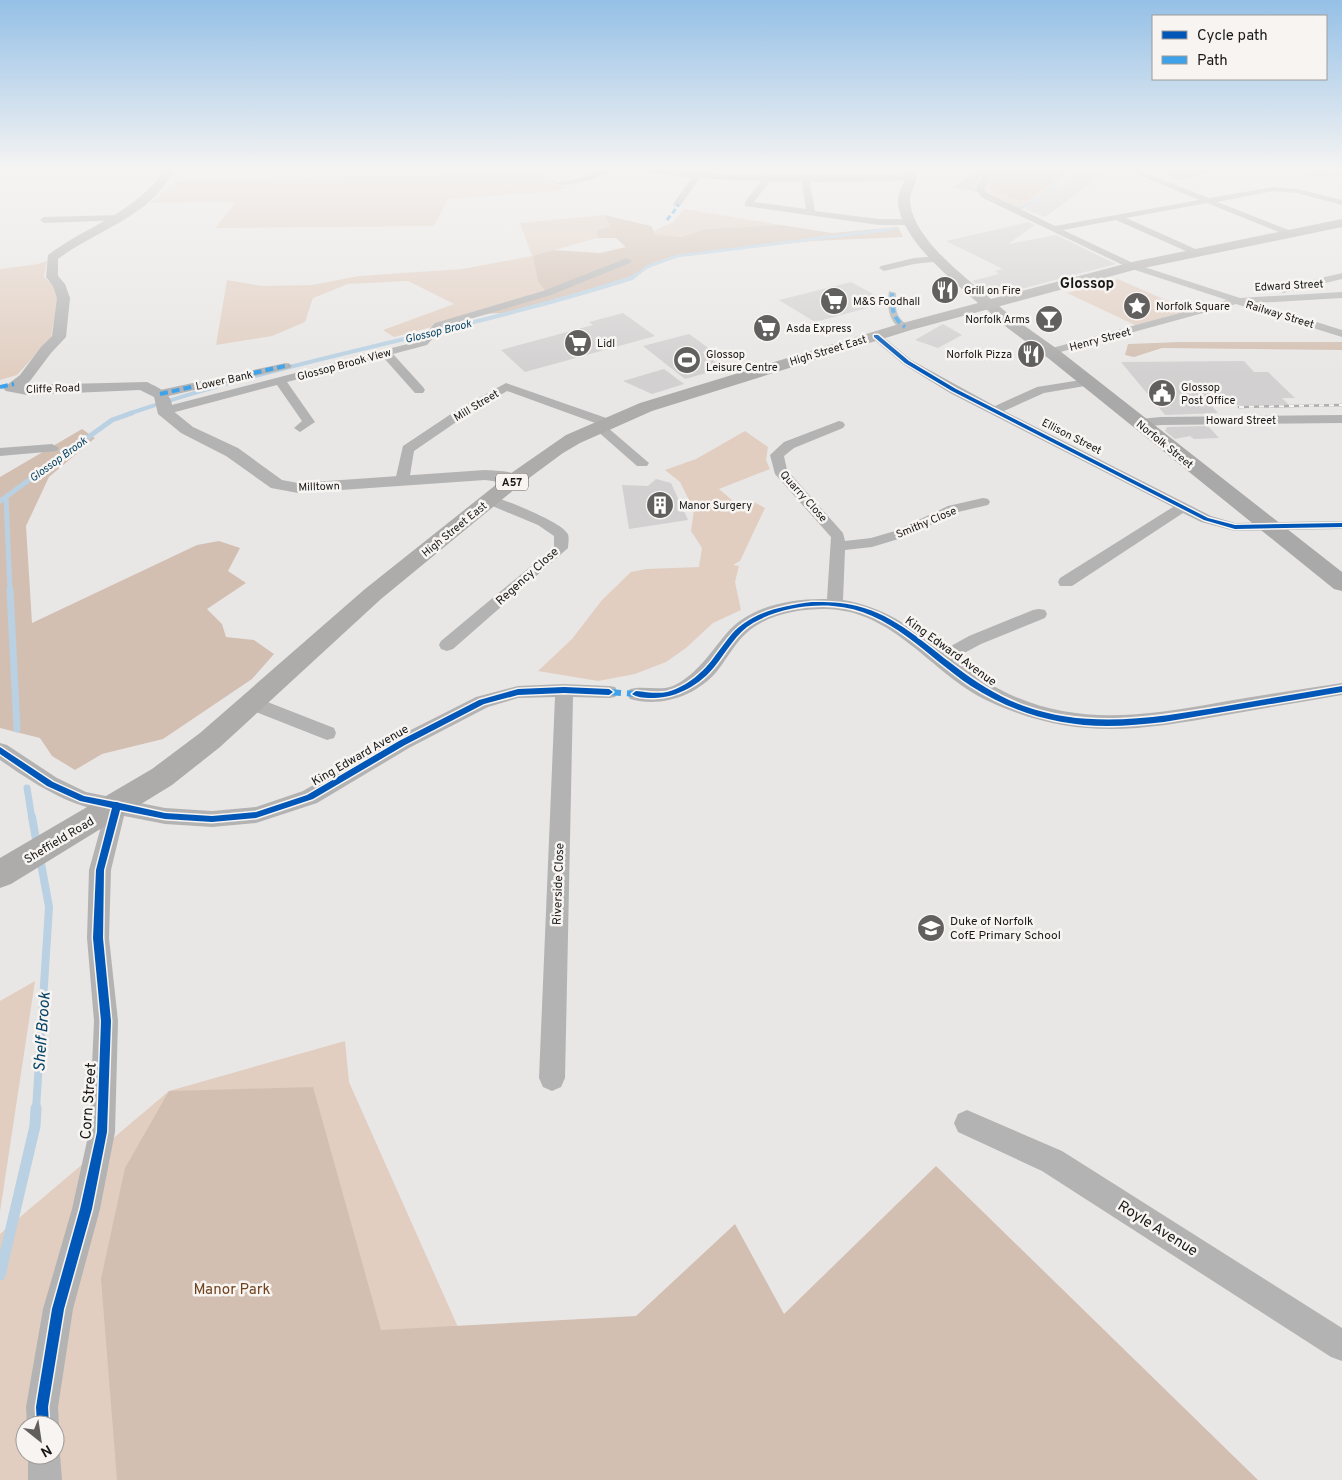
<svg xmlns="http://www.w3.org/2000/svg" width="1342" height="1480" viewBox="0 0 1342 1480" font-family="Overpass,sans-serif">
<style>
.green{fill:#e1cec1;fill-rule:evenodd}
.forest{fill:#d3bfb2}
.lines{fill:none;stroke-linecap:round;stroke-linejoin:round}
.stream-far5{stroke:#b9d1e2;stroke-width:3}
.stream-far4{stroke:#b9d1e2;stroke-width:4}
.stream-far3{stroke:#b9d1e2;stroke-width:5}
.stream-far2{stroke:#b9d1e2;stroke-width:7}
.stream-far1{stroke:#b9d1e2;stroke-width:8}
.stream{stroke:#b9d1e2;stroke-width:11}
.building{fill:#d2d0d0}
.pedestrian{fill:#b3b3b3;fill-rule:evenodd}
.minor{fill:#b3b3b3;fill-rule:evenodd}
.tertiary{fill:#b3b3b3;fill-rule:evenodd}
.secondary{fill:#a9a9a9;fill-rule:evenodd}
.primary{fill:#adacab;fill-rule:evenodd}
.rail-casing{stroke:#afaeae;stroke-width:2.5}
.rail{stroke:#f7f4f1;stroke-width:2;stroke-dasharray:5;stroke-linecap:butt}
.quiet-far2{stroke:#3da2ea;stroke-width:3;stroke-dasharray:5.5 3;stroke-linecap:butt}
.quiet-far1{stroke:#3da2ea;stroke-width:4;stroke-dasharray:8 4;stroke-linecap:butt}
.quiet{stroke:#3da2ea;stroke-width:6;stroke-dasharray:12 6;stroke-linecap:butt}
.cycleway-casing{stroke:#f7f4f1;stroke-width:3}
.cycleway{fill:#0057b8;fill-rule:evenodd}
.labels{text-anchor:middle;stroke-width:5;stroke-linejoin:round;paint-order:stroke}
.far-street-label{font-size:11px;fill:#191817;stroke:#f7f4f1}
.far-poi-label{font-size:11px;fill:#191817;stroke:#f7f4f1;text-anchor:start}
.far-water-label{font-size:11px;font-style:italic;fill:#054366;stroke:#f7f4f1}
.shield{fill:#f7f4f1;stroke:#5c5a58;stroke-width:1}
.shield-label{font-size:11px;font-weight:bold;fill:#191817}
.street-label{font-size:12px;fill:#191817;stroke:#f7f4f1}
.poi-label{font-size:12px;fill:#191817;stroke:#f7f4f1;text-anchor:start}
.far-district-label{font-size:15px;font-weight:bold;fill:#191817;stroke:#f7f4f1}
.near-street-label{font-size:15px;fill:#191817;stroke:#f7f4f1}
.near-park-label{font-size:15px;fill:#71431e;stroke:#f7f4f1}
.near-water-label{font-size:16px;font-style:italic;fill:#054366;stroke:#f7f4f1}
</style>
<rect width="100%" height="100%" fill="#e9e7e5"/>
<g class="green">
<path d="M991,167H1068C1063,186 1035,201 1018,210L984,195L982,183Z"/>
<path d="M535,169L566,188L549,192L448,199L434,226L215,228L236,202L150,203L177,181L430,175Z"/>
<path d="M684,209L781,225L707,229L681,237L655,234L654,231L673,222Z"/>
<path d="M604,215L610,226L598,231L597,238L533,256L547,293L481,314L394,337L383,330L454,304L408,281L348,284L313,298L305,322L272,336L216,345L227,280L262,286L312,285L359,276L462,269L532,256L520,223Z"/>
<path d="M47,261L44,277L54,286L58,298L51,337L17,375L0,380V269L38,264Z"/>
<path d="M1118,279L1188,310L1137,326L1067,293Z"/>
<path d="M745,431L768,447L766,460L770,469L719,489L739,506L754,502L765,508L740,561L733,565L739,566L735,582L741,610L713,623L686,648L666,662L635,674L598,681L538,671L572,639L602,600L631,572L646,569L699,567L702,548L691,531L694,510L680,482L665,470L696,459Z"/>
<path d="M35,981L0,1212V1001Z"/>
<path d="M345,1041L349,1082L526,1480H0V1234L169,1091ZM25,1425H55V1455H25Z"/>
</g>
<g class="forest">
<path d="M969,167H986L982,171L975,188L978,192L954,188L975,171L967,169Z"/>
<path d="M999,167H1060L1052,182L1028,200L1013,199L991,189L993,172Z"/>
<path d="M1134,167H1231L1200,174V176L1179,181L1162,172Z"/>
<path d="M1251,167C1281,167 1312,168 1342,174V179Z"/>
<path d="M604,215L651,226L655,234L681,237L707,229L781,225L832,233L898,227L903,237L812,241L677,256L647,267L632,278L566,299L505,313L481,314L547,293L538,281L533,256L553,250L600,253L626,247L616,238H597V231L610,226Z"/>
<path d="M1180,342H1342V350L1162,348L1134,357L1125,355L1128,344Z"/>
<path d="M82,429L95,438L49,477L26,526L32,623L197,545L219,541L240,548L228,571L246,583L207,609L222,624L226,637L254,640L274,654L252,679L163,739L102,754L75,770L52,756L40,738L0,728V477Z"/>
<path d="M313,1087L381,1330L636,1316L735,1224L784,1314L936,1166L1258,1480H117L101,1279L125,1168L169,1091Z"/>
</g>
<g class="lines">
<g class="stream-far5">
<path d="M1271,167L1342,178"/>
<path d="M1018,210C1038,200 1059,188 1068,167"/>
<path d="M635,276L647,267L677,256L893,229"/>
</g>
<path class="stream-far4" d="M128,414C293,358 466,331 632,278L636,275"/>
<g class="stream-far3">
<path d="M6,497L10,592"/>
<path d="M0,501L112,420L132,413"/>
</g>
<g class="stream-far2">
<path d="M10,590L17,729"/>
<path d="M27,788L32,819"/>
</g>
<g class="stream-far1">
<path d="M32,817L37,845"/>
<path d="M36,1109L49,907L40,858"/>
</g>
<path class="stream" d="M0,1275L35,1126L36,1108"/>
</g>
<g class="building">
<path d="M1086,167H1110L1111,169L1045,217L1025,209Z"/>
<path d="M1029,222L1035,225L1008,244L1056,235L1116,264L998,295L990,294L972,281L999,274L995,271L1003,269L946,241Z"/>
<path d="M851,282L886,301V303L815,322L779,300Z"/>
<path d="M623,313L655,336L525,372L501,350L593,325L589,322Z"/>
<path d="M943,324L962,335L938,348L915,340Z"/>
<path d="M689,334L711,350L702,352L724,368L685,379L643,346Z"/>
<path d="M1244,361L1254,372H1268L1295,398H1282L1289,405H1211L1218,413L1165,415L1121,362Z"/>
<path d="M664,369L684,384L652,394L623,381Z"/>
<path d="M1208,426L1219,438L1194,439L1190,436L1175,439L1165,431L1167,427Z"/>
<path d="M656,479L671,483L688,520L629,529L622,485L648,486Z"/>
</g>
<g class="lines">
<path class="pedestrian" d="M889,291L896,293C896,308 894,316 908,325V329C889,330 886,305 889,291Z"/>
<g class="minor">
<path d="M359,167H367L369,171L362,173Z"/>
<path d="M610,167H622C611,174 566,190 556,183L584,177Z"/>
<path d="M986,167H995L991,172L984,189L987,193L1055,226L1199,200L1120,167H1131L1209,198L1273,187L1297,189L1342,200V205L1297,193L1273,191L1217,202L1294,232L1295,234L1291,237L1207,203L1126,218L1200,251L1202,253L1197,256L1116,220L1063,230L1135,264L1240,298L1342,292V298L1256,303L1342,330V337L1236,304L1053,354H1045L1043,352L1045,350L1227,300L1129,268L981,197L976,189Z"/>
<path d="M695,173L702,175L680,206H674L673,204Z"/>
<path d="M766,175L773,177L754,202L806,209L801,178L805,176L809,178L815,211L879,219H910L914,222L910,225H879L745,206V202Z"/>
<path d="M121,215L125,218L124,220L44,223L40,220L44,217Z"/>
<path d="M938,256L941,257V261L914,264L884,271L879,268L881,266L914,258Z"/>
<path d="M627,258L632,261L630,263L551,295L443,327L427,345L393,354L423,387L425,390L423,393H415L383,357L287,382L315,422L300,432L294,428L302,421L277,385L164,415L158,411L160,408L419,341L435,323L543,291Z"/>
<path d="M1342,273V279L1283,293L1278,290L1279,288Z"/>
<path d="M876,333L880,334L911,360L995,406L1037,387L1087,379L1091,381L1093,383L1091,385L1044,393L1004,411L1211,516L1235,523L1342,521V529L1235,531L1201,522L1183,513L1072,586H1060L1058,582L1060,578L1173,507L950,393L903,364L872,338L871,336Z"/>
<path d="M286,363L290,364L292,366L290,368L160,398L154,394L160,390Z"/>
<path d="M506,383L612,420L614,423L612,426L607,427L649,463L647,466H637L596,430L594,427L598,424L507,391L465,416L414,451L409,481L407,484H397L395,481L403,446L457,410Z"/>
<path d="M1342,415V423L1161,425L1139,427L1133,423L1139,419L1161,417Z"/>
<path d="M839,421L843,422L845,425L843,428L794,448L784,456L787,470L843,533L845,541L871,538L895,531L948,506L983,498L988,499L990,502L988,505L958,512L905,537L872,547L845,550L843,600C882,606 912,627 942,651L969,636L1033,610L1039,609L1045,610L1047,614L1045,618L981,644L953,659C1042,729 1118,721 1222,702C1262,695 1302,689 1342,683V695C1303,702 1265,708 1226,715C1137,731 1074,741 988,701C931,674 894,609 824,609C799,609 770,614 750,630C736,641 728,657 718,670C697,696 661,708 630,699L627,694L630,689C645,685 660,692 675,685C698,673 709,654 726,634C749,606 792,598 827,599L831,537L775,474L770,455L784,442Z"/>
<path d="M52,444L59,448L57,451L0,456V448Z"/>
<path d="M490,496C504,499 561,522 567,533C570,536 568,544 568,548L453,649L447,651L441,649L439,645L441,641L554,547V536L538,525L485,503L483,500Z"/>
<path d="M564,684L609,686L615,687L618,692L615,697L609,698L573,697L565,1078L561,1087L552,1091L543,1087L539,1078L555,697L518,698L488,707L409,748L317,803L256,823L212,827L165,824L124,816L111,870L109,938L118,1021L115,1132L100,1209L73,1309L58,1407L59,1425L55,1435V1425H27L26,1407L43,1309L72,1209L89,1132L94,1021L87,938L89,870L105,812C63,803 35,784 0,760V743L7,745L57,778L86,792L165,808L212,811L256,807L303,791L395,738L476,697L518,686Z"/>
<path d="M252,696L334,728L336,733L334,738L327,740L246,708L243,703L246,698Z"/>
<path d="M967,1110L1062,1151L1342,1328V1361L1331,1357L1042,1171L958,1132L954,1123L958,1114Z"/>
<path d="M56,1443L60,1455L62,1480H28V1455H55Z"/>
</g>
<g class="tertiary">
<path d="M167,167H177C169,179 161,191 150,201C123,225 87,237 58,259V276L65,284L70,298L66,337L51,353L30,381L25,385L147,382C159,388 174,394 172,410L193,427L238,448L282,480L298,483L485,470C496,471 516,470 523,480L520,484C509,486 496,481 485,480L298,493L271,488L226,456L181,433L158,414L154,397L140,390L27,395L6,391L3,388L20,375L41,347L52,336L57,298L53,286L46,277L48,255C91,223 135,214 167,167Z"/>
<path d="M627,167H652L735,175H911L916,178L911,181C817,182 725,185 632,170Z"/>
</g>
<path class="secondary" d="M988,300L993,301L1012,317L1060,351L1342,572V591L1334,589L1048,358L1001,323L981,304L983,301Z"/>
<path class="primary" d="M899,167H910L917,178C915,185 910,193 910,200C911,237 965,277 991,299L1132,262L1342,219V227L1134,270L911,330L652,411L580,443L563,453L521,484L381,599L220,747L172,785L11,884L0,888V858L152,769L200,733L365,589L507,476L566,435L640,403L899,324L978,303C952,280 898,237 898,200C898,193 903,185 905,178Z"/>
<g class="rail-casing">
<path id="rail" d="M1239,407L1342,405"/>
</g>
<use href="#rail" class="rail"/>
<path class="quiet-far2" d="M667,220L678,206L677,204"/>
<g class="quiet-far1">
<path d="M892,293C892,308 892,318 905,327"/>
<path d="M0,387L14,384"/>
<path d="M160,394L289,365"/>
</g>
<path class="quiet" d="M609,692L636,694"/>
<g class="cycleway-casing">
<g id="cycleway">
<path d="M874,335H878L909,361L956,389L1208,518L1235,525L1342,523V527L1235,529L1204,520L952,391L905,363L874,337Z"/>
<path d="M812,602C827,602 842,602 857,606C895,615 925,644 956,667C977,683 999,697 1024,706C1091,730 1159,717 1226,706C1265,699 1303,693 1342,686V692L1164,722C1145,724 1126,726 1107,726C1059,726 1011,712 971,686C926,656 890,610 833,606C806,604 775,610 753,623C736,633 727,651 715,666C701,684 677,698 654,698C647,698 637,698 632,694L636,691C646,692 657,694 667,692C686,687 704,672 715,656C724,645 731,632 743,624C762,610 788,605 812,602Z"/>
<path d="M564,687L609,689L613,692L609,695L564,693L518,695L484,704L405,745L313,799L256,818L212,822L165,819L120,810L104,870L103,938L111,1021L107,1132L92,1209L64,1309L48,1407L49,1425H37L36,1407L52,1309L80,1209L97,1132L101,1021L93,938L96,870L112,808L80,801L47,786L0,754V747L53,782L84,796L115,802H117L120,803L165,813L212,816L256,812L307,795L399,741L479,700L518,689Z"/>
</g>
</g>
<use href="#cycleway" class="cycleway"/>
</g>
<linearGradient id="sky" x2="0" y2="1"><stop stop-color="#95c0e6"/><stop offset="0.45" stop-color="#f5f4f3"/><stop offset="1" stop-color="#f5f4f3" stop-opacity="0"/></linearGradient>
<rect width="1342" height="374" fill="url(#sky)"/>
<defs>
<g id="restaurant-disc" transform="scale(1.4375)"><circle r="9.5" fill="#62605f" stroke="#f7f4f1"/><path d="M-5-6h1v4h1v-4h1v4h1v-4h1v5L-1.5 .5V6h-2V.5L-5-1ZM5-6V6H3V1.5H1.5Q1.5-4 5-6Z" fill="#fff"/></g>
<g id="supermarket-disc" transform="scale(1.4375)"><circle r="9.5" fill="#62605f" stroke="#f7f4f1"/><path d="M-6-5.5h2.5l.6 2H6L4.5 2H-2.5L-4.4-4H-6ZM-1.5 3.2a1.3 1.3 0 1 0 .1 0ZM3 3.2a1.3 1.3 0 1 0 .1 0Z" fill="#fff"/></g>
<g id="sight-disc" transform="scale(1.4375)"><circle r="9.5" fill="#62605f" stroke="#f7f4f1"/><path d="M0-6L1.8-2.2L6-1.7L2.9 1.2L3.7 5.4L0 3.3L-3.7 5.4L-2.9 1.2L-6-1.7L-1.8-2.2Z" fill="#fff"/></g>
<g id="bar-disc" transform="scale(1.4375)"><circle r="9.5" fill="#62605f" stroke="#f7f4f1"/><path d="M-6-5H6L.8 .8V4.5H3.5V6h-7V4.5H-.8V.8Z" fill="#fff"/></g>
<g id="stadium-disc" transform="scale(1.4375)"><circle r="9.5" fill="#62605f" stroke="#f7f4f1"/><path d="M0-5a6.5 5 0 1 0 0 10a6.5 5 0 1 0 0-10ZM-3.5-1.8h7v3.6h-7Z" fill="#fff"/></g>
<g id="civic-disc" transform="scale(1.4375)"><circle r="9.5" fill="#62605f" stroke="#f7f4f1"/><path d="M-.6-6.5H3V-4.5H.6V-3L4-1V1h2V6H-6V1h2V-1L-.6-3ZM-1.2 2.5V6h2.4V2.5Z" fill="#fff"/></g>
<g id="building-disc" transform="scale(1.4375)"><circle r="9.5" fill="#62605f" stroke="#f7f4f1"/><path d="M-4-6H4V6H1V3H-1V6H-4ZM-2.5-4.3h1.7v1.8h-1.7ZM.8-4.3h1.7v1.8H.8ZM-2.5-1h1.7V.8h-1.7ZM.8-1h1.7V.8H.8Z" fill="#fff"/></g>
<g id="school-disc" transform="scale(1.4375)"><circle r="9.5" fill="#62605f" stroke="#f7f4f1"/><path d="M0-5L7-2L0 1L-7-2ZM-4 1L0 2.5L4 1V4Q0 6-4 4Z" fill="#fff"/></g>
</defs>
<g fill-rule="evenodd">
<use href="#restaurant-disc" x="945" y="290"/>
<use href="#supermarket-disc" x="834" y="301"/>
<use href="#sight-disc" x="1137" y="306"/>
<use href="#bar-disc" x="1049" y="319"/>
<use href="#supermarket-disc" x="767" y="328"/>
<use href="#supermarket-disc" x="578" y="343"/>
<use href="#restaurant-disc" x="1031" y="354"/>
<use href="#stadium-disc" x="687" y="360"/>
<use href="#civic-disc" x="1162" y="393"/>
<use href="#building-disc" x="660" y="505"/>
<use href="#school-disc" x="931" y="928"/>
</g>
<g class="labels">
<g class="far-street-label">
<text transform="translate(1289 285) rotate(-3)" y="4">Edward Street</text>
<text transform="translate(1280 314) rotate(17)" y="4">Railway Street</text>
<text transform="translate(1100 339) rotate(-15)" y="4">Henry Street</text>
<text transform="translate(828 350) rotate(-17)" y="4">High Street East</text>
<text transform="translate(344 364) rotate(-15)" y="4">Glossop Brook View</text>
<text transform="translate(224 380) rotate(-12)" y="4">Lower Bank</text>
<text transform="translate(53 388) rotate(-2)" y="4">Cliffe Road</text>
<text transform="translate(476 405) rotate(-31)" y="4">Mill Street</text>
<text x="1241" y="424">Howard Street</text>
<text transform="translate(1072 436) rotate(27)" y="4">Ellison Street</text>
<text transform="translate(1165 444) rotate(39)" y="4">Norfolk Street</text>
<text transform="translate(319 486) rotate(-2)" y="4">Milltown</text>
<text transform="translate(804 496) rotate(48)" y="4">Quarry Close</text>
<text transform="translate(926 522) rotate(-23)" y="4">Smithy Close</text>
<text transform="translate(454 529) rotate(-39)" y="4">High Street East</text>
</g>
<g class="far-poi-label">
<text x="964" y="294">Grill on Fire</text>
<text x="853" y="305">M&amp;S Foodhall</text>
<text x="1156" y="310">Norfolk Square</text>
<text x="1030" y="323" text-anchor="end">Norfolk Arms</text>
<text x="786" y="332">Asda Express</text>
<text x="597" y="347">Lidl</text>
<text x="706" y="358">Glossop<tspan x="706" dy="13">Leisure Centre</tspan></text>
<text x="1012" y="358" text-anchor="end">Norfolk Pizza</text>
<text x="1181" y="391">Glossop<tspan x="1181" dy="13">Post Office</tspan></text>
<text x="679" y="509">Manor Surgery</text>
</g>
<g class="far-water-label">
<text transform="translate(438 331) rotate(-14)" y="4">Glossop Brook</text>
<text transform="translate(58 459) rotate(-36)" y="4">Glossop Brook</text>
</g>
<rect class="shield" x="496" y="473.5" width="32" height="17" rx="4"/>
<g class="shield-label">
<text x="512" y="486">A57</text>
</g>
<g class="street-label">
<text transform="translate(527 576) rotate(-42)" y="4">Regency Close</text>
<text transform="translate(951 651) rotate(36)" y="4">King Edward Avenue</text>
<text transform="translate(360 755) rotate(-30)" y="4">King Edward Avenue</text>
<text transform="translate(59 840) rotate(-31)" y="4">Sheffield Road</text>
<text transform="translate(558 884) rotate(-88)" y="4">Riverside Close</text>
</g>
<g class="poi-label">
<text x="950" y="925">Duke of Norfolk<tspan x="950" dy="14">CofE Primary School</tspan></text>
</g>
<g class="far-district-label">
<text x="1087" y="288">Glossop</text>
</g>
<g class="near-street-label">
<text transform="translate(88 1101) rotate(-86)" y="5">Corn Street</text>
<text transform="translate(1158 1228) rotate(32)" y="5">Royle Avenue</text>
</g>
<g class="near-park-label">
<text x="232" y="1294">Manor Park</text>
</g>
<g class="near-water-label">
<text transform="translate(41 1032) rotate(-86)" y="6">Shelf Brook</text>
</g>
</g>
<rect x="1152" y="15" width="175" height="65" fill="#f7f4f1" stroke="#9e9c9a"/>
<rect x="1162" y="31" width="25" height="8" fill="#0057b8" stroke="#9e9c9a"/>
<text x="1197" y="40" font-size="15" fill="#191817">Cycle path</text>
<rect x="1162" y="56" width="25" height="8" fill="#3da2ea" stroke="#9e9c9a"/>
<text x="1197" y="65" font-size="15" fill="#191817">Path</text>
<g transform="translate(40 1440) rotate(150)"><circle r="24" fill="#f7f4f1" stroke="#9e9c9a"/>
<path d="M0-4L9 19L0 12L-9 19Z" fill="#62605f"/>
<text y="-8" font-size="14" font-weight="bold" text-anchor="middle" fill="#191817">N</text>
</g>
</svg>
